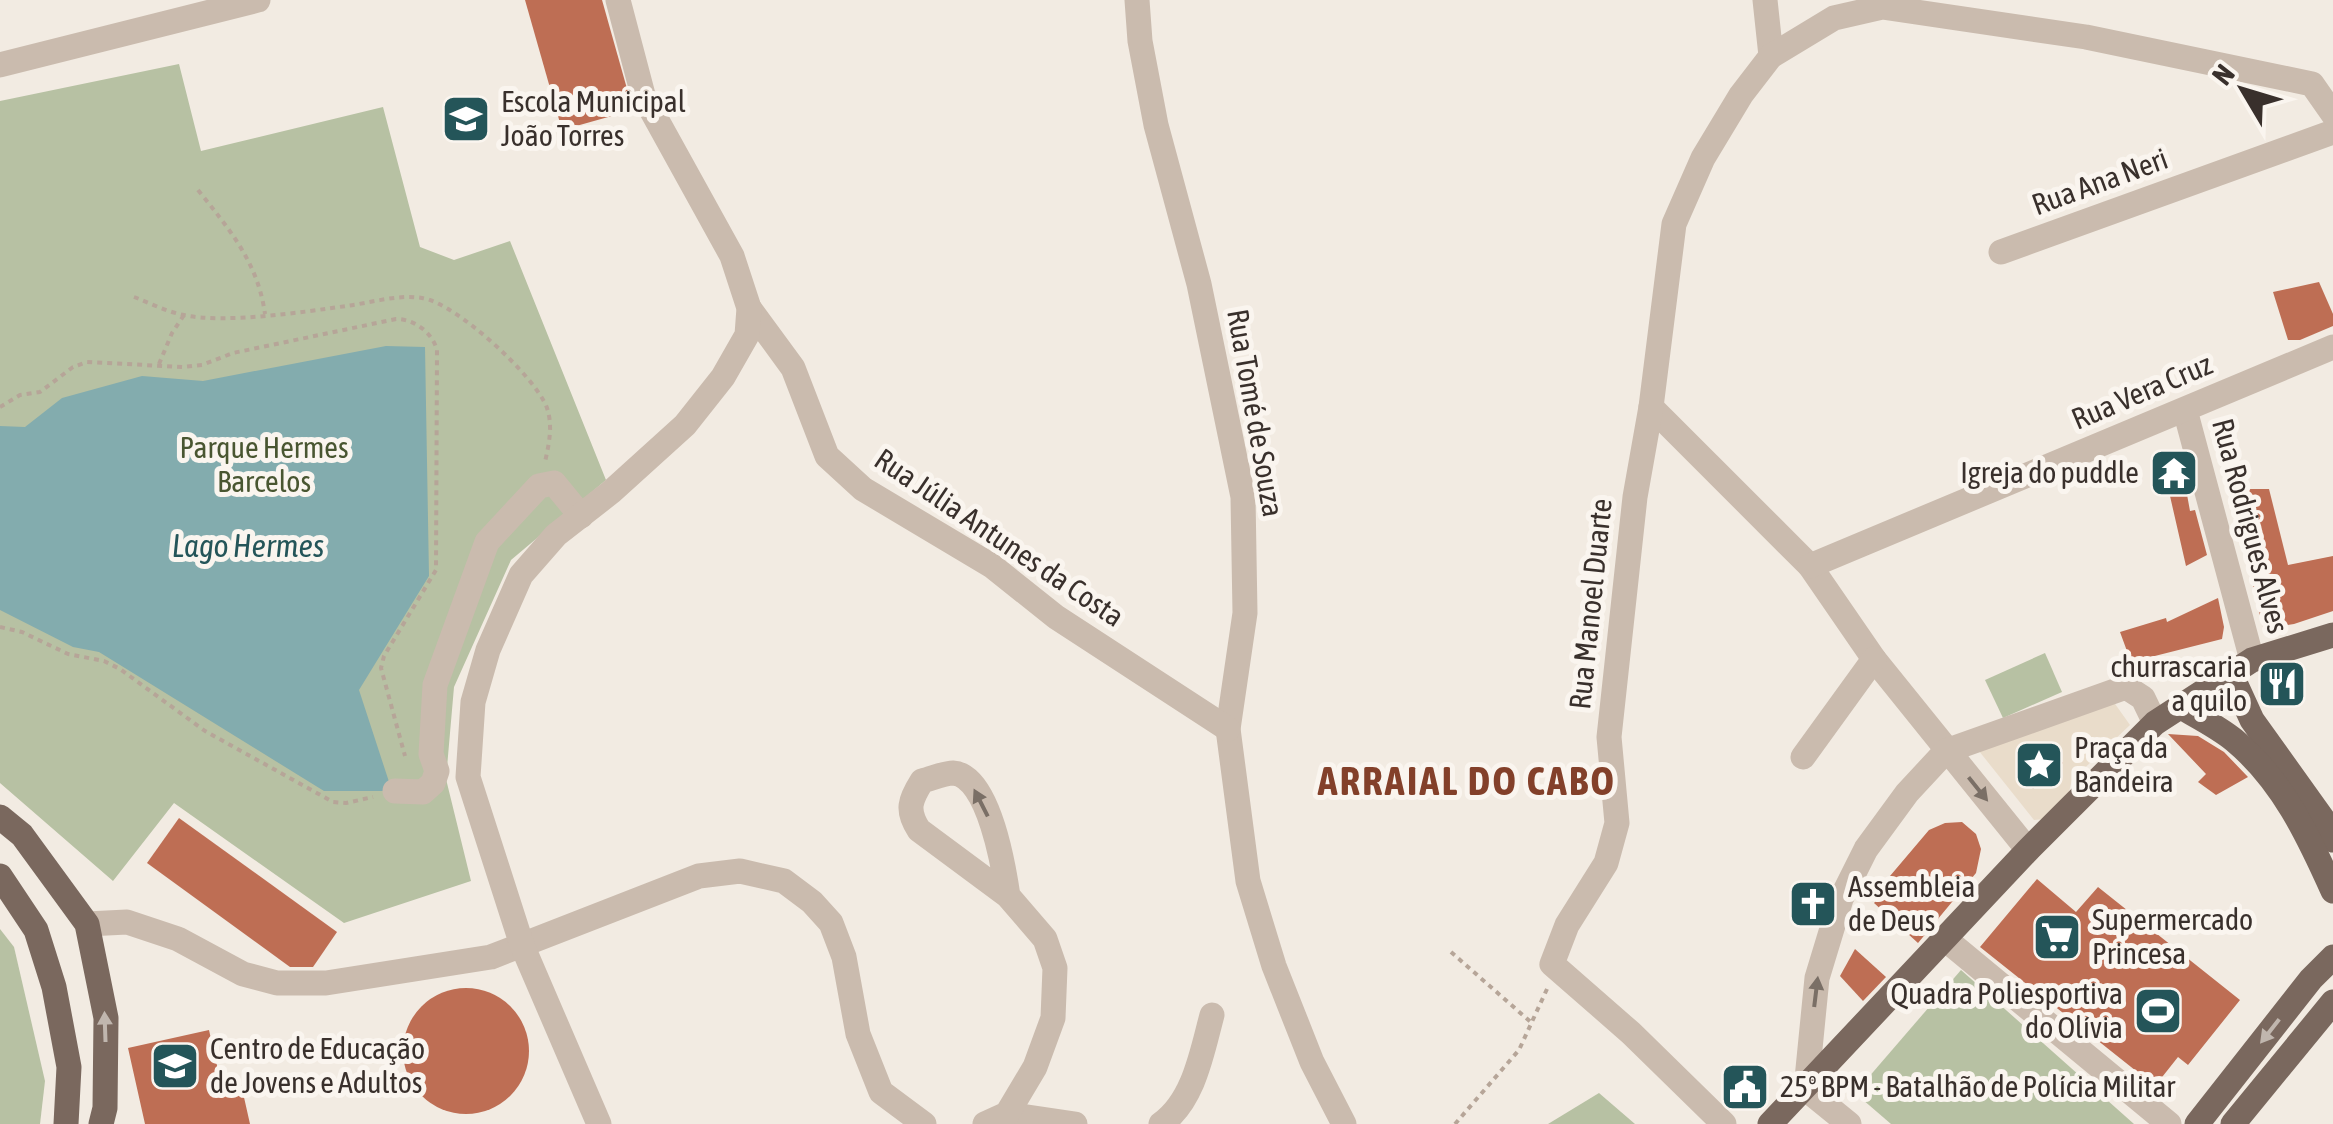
<svg xmlns="http://www.w3.org/2000/svg" width="2333" height="1124" viewBox="0 0 2333 1124" font-family="'Asap Condensed',sans-serif">
<style>
.green{fill:#b7c1a3}
.plaza{fill:#e9dcca}
.water{fill:#83acae}
.building{fill:#be6e54}
.lines{fill:none;stroke-linecap:round;stroke-linejoin:round}
.path{stroke:#b6a598;stroke-width:4;stroke-dasharray:5 5;stroke-linecap:butt}
.minor{stroke:#cabbae;stroke-width:25}
.major{stroke:#7a685e;stroke-width:25}
.oneway{fill:#7a6f66}
.oneway2{fill:#c0b6ae}
.labels{text-anchor:middle;stroke-width:10;stroke-linejoin:round;paint-order:stroke}
.poi-label{font-size:30px;fill:#39302c;stroke:#faf5ef;text-anchor:start}
.street-label{font-size:30px;fill:#39302c;stroke:#faf5ef}
.park-label{font-size:30px;fill:#495631;stroke:#faf5ef}
.water-label{font-size:32px;font-style:italic;fill:#245559;stroke:#faf5ef}
.district-label{font-size:40px;font-weight:bold;letter-spacing:2.5px;fill:#83402a;stroke:#faf5ef}
</style>
<rect width="100%" height="100%" fill="#f2ebe2"/>
<g class="green">
<path d="M179,64L201,151L383,107L420,247L454,260L510,241L606,480L511,560L454,687L446,779L471,881L344,923L174,803L113,881L0,783V101Z"/>
<path d="M2045,653L2062,692L2003,718L1985,680Z"/>
<path d="M0,929L14,947L45,1081L40,1124H0Z"/>
<path d="M1961,970L2134,1124H1891L1855,1093Z"/>
<path d="M1599,1093L1635,1124H1548Z"/>
</g>
<path class="plaza" d="M2113,701L2130,725L2072,780L2068,796L2044,819L2034,820L1979,751Z"/>
<path class="water" d="M386,346L425,347L429,576L359,690L392,791H324L99,652L73,647L0,610V426L25,427L62,398L142,376L203,381Z"/>
<g class="building">
<path d="M525,0H602L633,110L562,130Z"/>
<path d="M2319,282L2333,314V326L2300,340H2288L2273,292Z"/>
<path d="M2180,456L2190,511L2195,510L2207,555L2186,566L2162,461Z"/>
<path d="M2231,489H2269L2288,565L2333,556V611L2294,624L2263,629Z"/>
<path d="M2218,598L2224,627L2222,639L2131,662L2120,632L2166,618L2167,622Z"/>
<path d="M2168,734L2198,736L2224,752L2248,777L2216,795L2198,782L2206,774Z"/>
<path d="M2046,743L2063,763L2033,789L2016,768Z"/>
<path d="M179,818L337,932L313,967H290L147,863Z"/>
<path d="M1962,822L1976,834L1981,849L1976,873L1918,943L1874,903L1895,881L1890,876L1929,830L1945,823Z"/>
<path d="M2037,879L2076,912L2098,887L2240,1000L2188,1065L2178,1057L2155,1086L1980,947Z"/>
<path d="M1855,949L1886,977L1863,1001L1840,976Z"/>
<circle cx="466" cy="1051" r="63"/>
<path d="M209,1030L222,1088L241,1084L250,1124H145L128,1048Z"/>
</g>
<g class="lines">
<g class="path">
<path d="M198,190C230,230 258,263 265,314"/>
<path d="M134,297C150,303 167,312 184,315C224,324 304,312 346,306C370,303 398,294 422,298C456,303 536,377 547,408C553,426 549,444 545,462"/>
<path d="M159,364L172,333L184,315"/>
<path d="M0,407L20,395L40,392L73,367L87,362L183,367L202,365L233,353L396,319C414,319 432,332 437,350L436,570L384,656L381,668L405,756"/>
<path d="M0,627L22,632L68,654L104,661L120,669L205,731L333,802L346,803L373,797"/>
<path d="M1451,952L1533,1024"/>
<path d="M1455,1124L1519,1050L1547,989"/>
</g>
<g class="minor">
<path d="M1137,0L1140,41L1156,125L1199,284L1243,497L1245,613L1228,729L1248,881L1274,966L1312,1062L1344,1124"/>
<path d="M1765,0L1771,56"/>
<path d="M0,65L258,0"/>
<path d="M2001,252L2333,132"/>
<path d="M749,308L793,368L827,456L863,489L992,566L1056,617L1228,729"/>
<path d="M1651,407L1810,566L1874,659L2028,850"/>
<path d="M2185,410L2252,660"/>
<path d="M1810,566L2333,347"/>
<path d="M1803,757L1874,659"/>
<path d="M395,791L423,792L433,783L437,771L431,754L435,685L487,542L539,486L554,483L581,516"/>
<path d="M87,924L127,922L178,939L243,974L277,983H326L491,957L699,876L740,871L784,881L812,902L831,923L844,957L858,1034L881,1092L924,1124"/>
<path d="M1945,939L2169,1124"/>
<path d="M1007,1114L1075,1124"/>
<path d="M599,1124L522,945L468,777L473,702L488,650L521,575L556,535L611,492L685,425L723,377L747,335L749,308L732,256L643,95L618,0"/>
<path d="M985,1124L1007,1114L1035,1067L1053,1018L1055,968L1045,939L1008,896L919,830C906,810 910,800 922,781C931,779 944,773 953,773C989,775 1004,869 1008,896"/>
<path d="M1161,1124C1194,1101 1202,1052 1212,1015"/>
<path d="M1724,1124L1631,1033L1552,964L1567,925L1606,863L1617,823L1609,737L1635,497L1651,407L1674,224L1703,158L1741,95L1771,56L1834,18L1882,7L2086,37L2312,84L2333,114"/>
<path d="M1849,1124L1806,1089L1817,978L1841,899L1866,849L1907,793L1946,751L2126,687L2143,698L2155,723"/>
</g>
<g class="major">
<path d="M2231,674L2252,720L2325,822L2333,840"/>
<path d="M2181,707C2198,717 2218,727 2234,740C2282,780 2308,835 2333,891"/>
<path d="M0,817L22,835L87,924L106,1018L105,1108L101,1124"/>
<path d="M0,876L36,930L54,987L69,1067L66,1124"/>
<path d="M1770,1124L2028,850L2155,723L2252,660L2333,635"/>
<path d="M2197,1124L2311,979L2333,957"/>
<path d="M2233,1124L2333,1002"/>
</g>
</g>
<defs><path id="oneway-solid" d="M-6-.8H1V-3.2L6.5 0L1 3.2V.8H-6Z" transform="scale(2.5)"/></defs>
<g class="oneway">
<use href="#oneway-solid" transform="translate(1978 789) rotate(51)"/>
<use href="#oneway-solid" transform="translate(981 803) rotate(-117)"/>
<use href="#oneway-solid" transform="translate(1816 992) rotate(-83)"/>
</g>
<g class="oneway2">
<use href="#oneway-solid" transform="translate(105 1027) rotate(-92)"/>
<use href="#oneway-solid" transform="translate(2270 1031) rotate(128)"/>
</g>
<defs>
<g id="school-square" transform="scale(2.5)"><rect x="-9" y="-9" width="18" height="18" rx="4" fill="#245559" stroke="#faf5ef"/><path d="M0-5L7-2L0 1L-7-2ZM-4 1L0 2.5L4 1V4Q0 6-4 4Z" fill="#fff"/></g>
<g id="temple-square" transform="scale(2.5)"><rect x="-9" y="-9" width="18" height="18" rx="4" fill="#245559" stroke="#faf5ef"/><path d="M0-6L5-2H3V0L6.5 2.5H4V6H1.5V3h-3V6H-4V2.5H-6.5L-3 0V-2H-5Z" fill="#fff"/></g>
<g id="restaurant-square" transform="scale(2.5)"><rect x="-9" y="-9" width="18" height="18" rx="4" fill="#245559" stroke="#faf5ef"/><path d="M-5-6h1v4h1v-4h1v4h1v-4h1v5L-1.5 .5V6h-2V.5L-5-1ZM5-6V6H3V1.5H1.5Q1.5-4 5-6Z" fill="#fff"/></g>
<g id="sight-square" transform="scale(2.5)"><rect x="-9" y="-9" width="18" height="18" rx="4" fill="#245559" stroke="#faf5ef"/><path d="M0-6L1.8-2.2L6-1.7L2.9 1.2L3.7 5.4L0 3.3L-3.7 5.4L-2.9 1.2L-6-1.7L-1.8-2.2Z" fill="#fff"/></g>
<g id="church-square" transform="scale(2.5)"><rect x="-9" y="-9" width="18" height="18" rx="4" fill="#245559" stroke="#faf5ef"/><path d="M-1.2-6h2.4v3.5h3.3v2.4h-3.3V6h-2.4V-.1h-3.3v-2.4h3.3Z" fill="#fff"/></g>
<g id="supermarket-square" transform="scale(2.5)"><rect x="-9" y="-9" width="18" height="18" rx="4" fill="#245559" stroke="#faf5ef"/><path d="M-6-5.5h2.5l.6 2H6L4.5 2H-2.5L-4.4-4H-6ZM-1.5 3.2a1.3 1.3 0 1 0 .1 0ZM3 3.2a1.3 1.3 0 1 0 .1 0Z" fill="#fff"/></g>
<g id="stadium-square" transform="scale(2.5)"><rect x="-9" y="-9" width="18" height="18" rx="4" fill="#245559" stroke="#faf5ef"/><path d="M0-5a6.5 5 0 1 0 0 10a6.5 5 0 1 0 0-10ZM-3.5-1.8h7v3.6h-7Z" fill="#fff"/></g>
<g id="civic-square" transform="scale(2.5)"><rect x="-9" y="-9" width="18" height="18" rx="4" fill="#245559" stroke="#faf5ef"/><path d="M-.6-6.5H3V-4.5H.6V-3L4-1V1h2V6H-6V1h2V-1L-.6-3ZM-1.2 2.5V6h2.4V2.5Z" fill="#fff"/></g>
</defs>
<g fill-rule="evenodd">
<use href="#school-square" x="466" y="119"/>
<use href="#temple-square" x="2174" y="473"/>
<use href="#restaurant-square" x="2282" y="684"/>
<use href="#sight-square" x="2039" y="765"/>
<use href="#church-square" x="1813" y="904"/>
<use href="#supermarket-square" x="2057" y="937"/>
<use href="#stadium-square" x="2158" y="1011"/>
<use href="#school-square" x="175" y="1066"/>
<use href="#civic-square" x="1745" y="1087"/>
</g>
<g class="labels">
<g class="poi-label">
<text x="501" y="112">Escola Municipal<tspan x="501" dy="34">João Torres</tspan></text>
<text x="2139" y="483" text-anchor="end">Igreja do puddle</text>
<text x="2247" y="677" text-anchor="end">churrascaria<tspan x="2247" dy="34">a quilo</tspan></text>
<text x="2074" y="758">Praça da<tspan x="2074" dy="34">Bandeira</tspan></text>
<text x="1848" y="897">Assembleia<tspan x="1848" dy="34">de Deus</tspan></text>
<text x="2092" y="930">Supermercado<tspan x="2092" dy="34">Princesa</tspan></text>
<text x="2123" y="1004" text-anchor="end">Quadra Poliesportiva<tspan x="2123" dy="34">do Olívia</tspan></text>
<text x="210" y="1059">Centro de Educação<tspan x="210" dy="34">de Jovens e Adultos</tspan></text>
<text x="1780" y="1097">25º BPM - Batalhão de Polícia Militar</text>
</g>
<g class="street-label">
<text transform="translate(2100 182) rotate(-20)" y="10">Rua Ana Neri</text>
<text transform="translate(2142 392) rotate(-23)" y="10">Rua Vera Cruz</text>
<text transform="translate(1255 413) rotate(80)" y="10">Rua Tomé de Souza</text>
<text transform="translate(2250 526) rotate(75)" y="10">Rua Rodrigues Alves</text>
<text transform="translate(999 538) rotate(34)" y="10">Rua Júlia Antunes da Costa</text>
<text transform="translate(1591 604) rotate(-84)" y="10">Rua Manoel Duarte</text>
</g>
<g class="park-label">
<text x="264" y="458">Parque Hermes<tspan x="264" dy="34">Barcelos</tspan></text>
</g>
<g class="water-label">
<text x="248" y="557">Lago Hermes</text>
</g>
<g class="district-label">
<text x="1467" y="795">ARRAIAL DO CABO</text>
</g>
</g>
<g transform="translate(2243 90) rotate(308)" stroke="#faf5ef" stroke-width="8" paint-order="stroke">
<path d="M0-8L18 38L0 25L-18 38Z" fill="#39302c"/>
<text y="-15" font-size="28" font-weight="bold" text-anchor="middle" fill="#39302c">N</text>
</g>
</svg>
